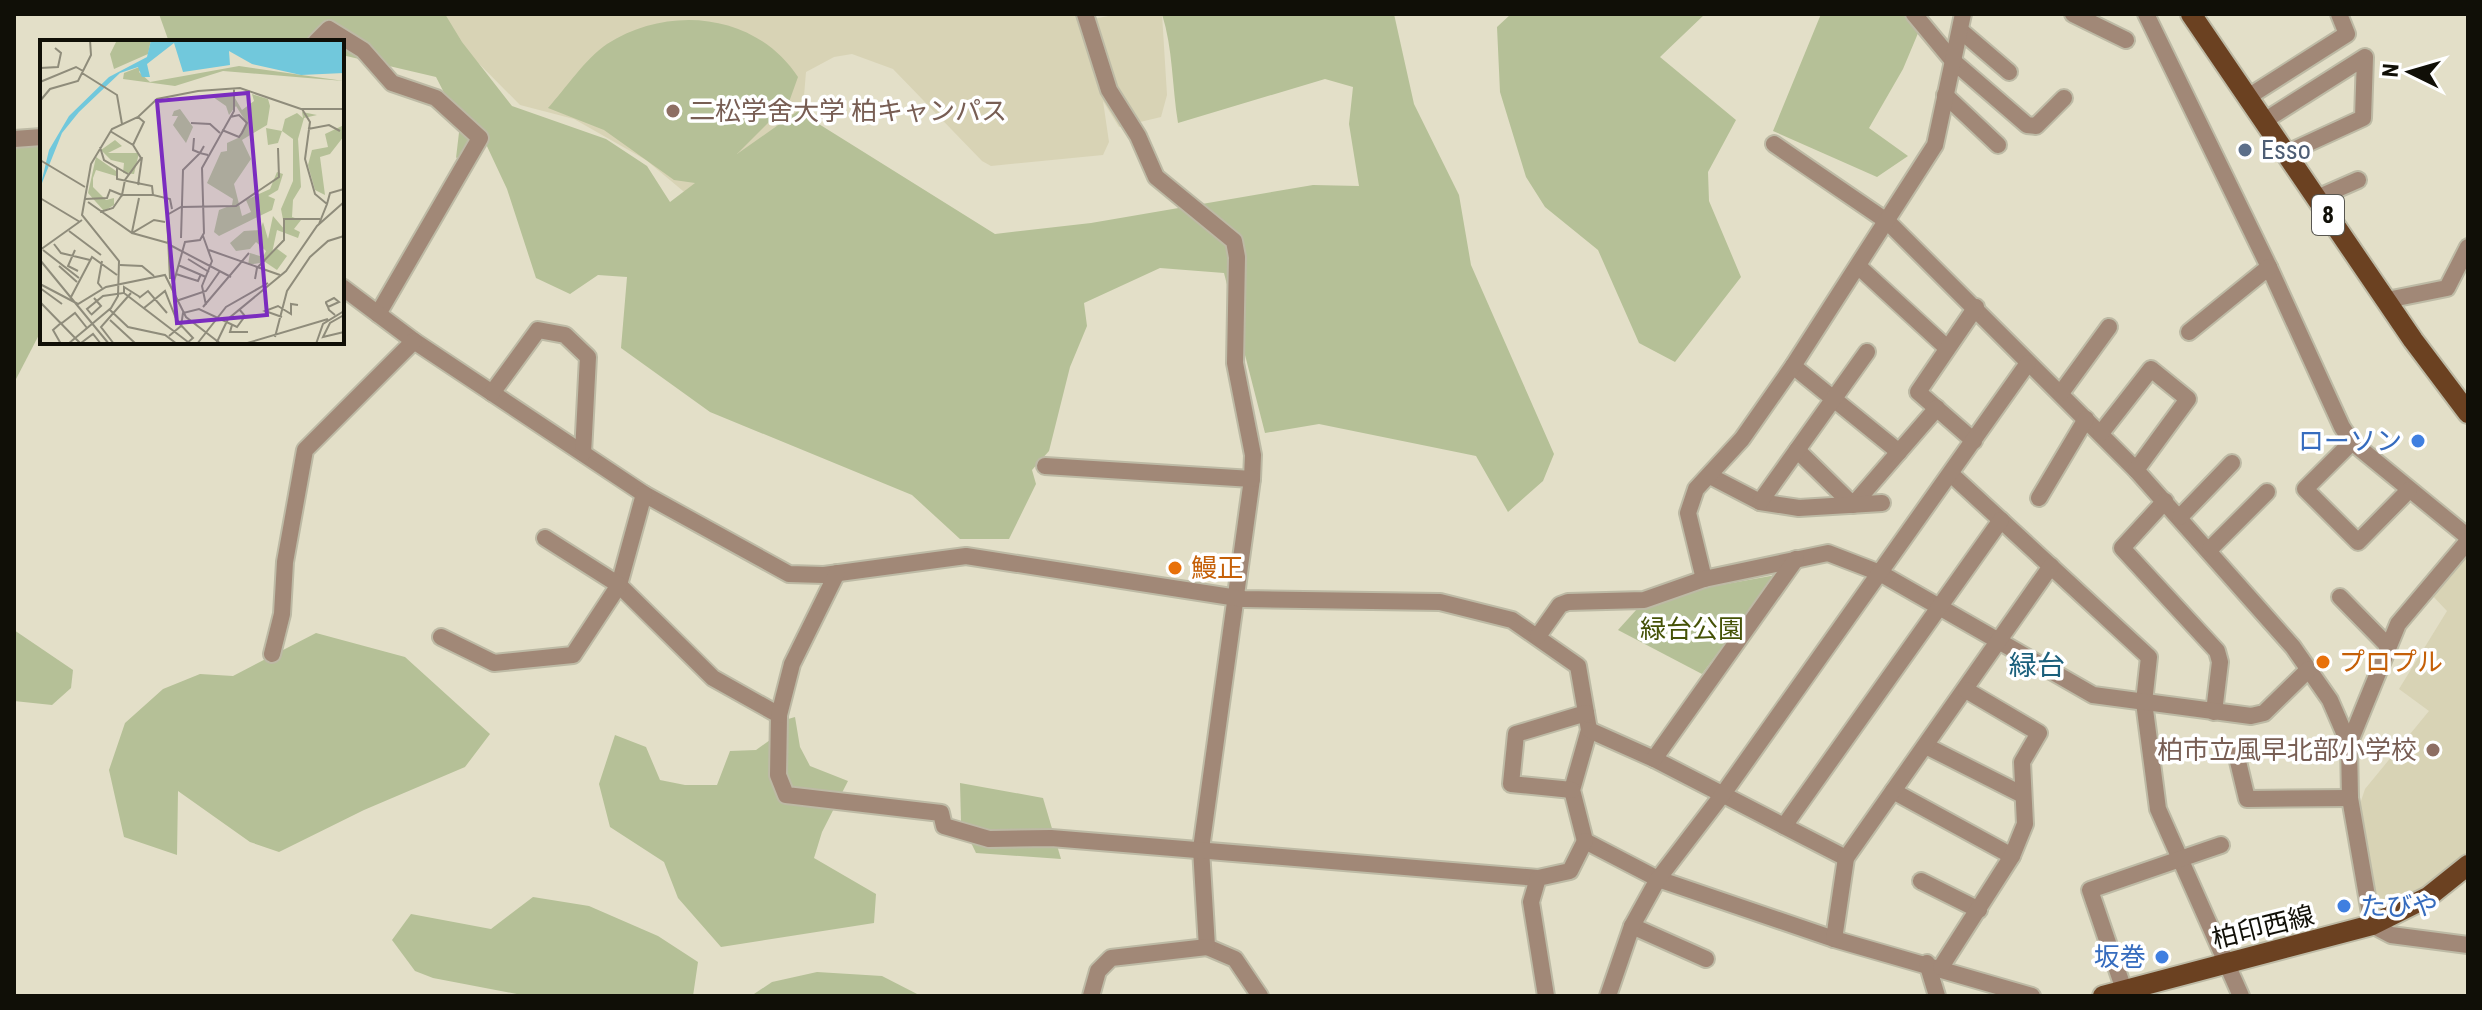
<svg xmlns="http://www.w3.org/2000/svg" width="2482" height="1010" viewBox="0 0 2482 1010" font-family="'Roboto Condensed','Noto Sans JP',sans-serif">
<style>
.built{fill:#d8d3b5}
.green{fill:#b5c097}
.lines{fill:none;stroke-linecap:round;stroke-linejoin:round}
.minor-casing{stroke:#bdbaa5;stroke-width:20}
.major-casing{stroke:#bdbaa5;stroke-width:24}
.minor{stroke:#a18877;stroke-width:16}
.major{stroke:#6b4121;stroke-width:20}
.education-dot{fill:#8d6e63;stroke:#fff;stroke-width:3}
.service-dot{fill:#5c6f8a;stroke:#fff;stroke-width:3}
.shop-dot{fill:#3f7fe0;stroke:#fff;stroke-width:3}
.food-dot{fill:#e8710a;stroke:#fff;stroke-width:3}
.labels{text-anchor:middle;stroke-width:7;stroke-linejoin:round;paint-order:stroke}
.shield{fill:#fff;stroke:#585751;stroke-width:2}
.shield-label{font-size:24px;font-weight:bold;fill:#100f07}
.education-label{font-size:26px;fill:#785e54;stroke:#fff;text-anchor:start}
.service-label{font-size:26px;fill:#4e5e75;stroke:#fff;text-anchor:start}
.shop-label{font-size:26px;fill:#366cbe;stroke:#fff;text-anchor:end}
.food-label{font-size:26px;fill:#c56008;stroke:#fff;text-anchor:start}
.park-label{font-size:26px;fill:#455207;stroke:#fff}
.street-label{font-size:26px;fill:#100f07;stroke:#fff}
.neighbourhood-label{font-size:28px;fill:#1b607c;stroke:#fff}
.inset-road{fill:none;stroke:#8f8c7b;stroke-width:2}
.view{fill:#7b2cbf;fill-opacity:0.15;stroke:#7b2cbf;stroke-width:4}
.inset-edge{fill:none;stroke:#100f07;stroke-width:4}
</style>
<rect width="100%" height="100%" fill="#e3dfc8"/>
<g class="built">
<path d="M430,14H1091L1093,19L1119,14H1162L1167,95L1161,117L1119,127L1103,101L1109,142L1103,155L991,166L982,161L893,69L852,54L834,57L806,72L802,120L695,201L646,160L574,119L520,105Z"/>
<path d="M2468,553V853L2418,891L2377,910L2359,807L2365,789L2429,711L2399,689L2447,611L2430,593Z"/>
</g>
<g class="green">
<path d="M159,14H445L462,42L512,106L606,139L647,166L670,202L695,183L674,180L604,130L548,108C566,88 585,59 607,44C669,4 756,13 798,77L789,102L737,154L798,111L995,234L1091,223L1313,185L1359,186L1349,124L1353,87L1325,79L1178,123C1172,86 1173,49 1162,14H1394L1414,104L1459,195L1471,265L1554,454L1543,481L1508,512L1476,456L1319,424L1265,433L1224,273L1160,268L1084,303L1087,326L1070,367L1049,451L1032,470L1036,484L1009,539H960L912,495L710,412L621,348L627,277L598,275L570,294L536,278L507,189L485,142L456,158L460,124L436,77L342,55V42H169Z"/>
<path d="M1511,14H1705L1660,57L1736,120L1708,172L1709,201L1741,277L1675,362L1639,343L1598,250L1545,207L1526,177L1500,92L1497,27Z"/>
<path d="M1821,14H1919L1924,19L1903,69L1869,128L1908,156L1877,177L1773,131Z"/>
<path d="M42,129V329L14,383V140Z"/>
<path d="M1776,575L1702,674L1618,630L1637,609L1704,588Z"/>
<path d="M14,630L73,670L71,688L52,705L14,701Z"/>
<path d="M316,633L405,657L490,734L465,767L364,810L279,852L250,842L178,791L177,855L124,837L109,770L125,723L163,689L200,674L233,676Z"/>
<path d="M795,717L800,747L810,766L848,781L822,832L814,858L876,894L874,923L721,947L678,898L664,862L610,827L599,784L615,735L646,747L660,780L685,785H717L730,751L756,750L770,740L771,724Z"/>
<path d="M960,783L1043,798L1061,859L976,853L961,822Z"/>
<path d="M533,897L589,906L658,936L698,962L693,996H527L433,978L415,971L392,940L411,914L491,929Z"/>
<path d="M817,972L882,976L921,996H751L772,982Z"/>
</g>
<g class="lines">
<g class="minor-casing">
<g id="minor">
<path d="M1085,14L1109,90L1138,136L1156,177L1234,241L1237,257L1235,363L1253,455L1252,479L1201,849L1207,947L1235,959L1260,996"/>
<path d="M1914,14L1953,61L2027,125L2036,126L2064,98"/>
<path d="M2073,14L2126,40"/>
<path d="M2146,14L2269,267L2342,427L2352,442L2468,537"/>
<path d="M1960,30L2009,72"/>
<path d="M316,42L329,29L363,50L392,83L436,98L480,138L378,314"/>
<path d="M1945,95L1998,145"/>
<path d="M2248,97L2347,34L2339,14"/>
<path d="M2264,121L2365,57L2363,118L2287,153"/>
<path d="M14,139L42,137"/>
<path d="M1774,144L1888,222L2136,470L2293,647L2330,700L2349,744"/>
<path d="M2317,198L2358,180"/>
<path d="M1858,266L1947,348"/>
<path d="M342,287L414,341L644,494L789,574L824,575L966,556L1244,599L1440,602L1512,620L1578,666L1589,730L1572,790L1585,841L1658,879L1834,939L2032,996"/>
<path d="M2387,300L2447,288L2468,247"/>
<path d="M2189,332L2269,267"/>
<path d="M1793,366L1899,452"/>
<path d="M492,393L538,330L565,335L588,357L583,453"/>
<path d="M2061,393L2109,327"/>
<path d="M2101,433L2151,369L2188,399L2136,470"/>
<path d="M1974,441L1918,392L1976,307"/>
<path d="M2352,442L2305,489L2358,542L2409,490"/>
<path d="M1797,450L1853,505L1937,408"/>
<path d="M1045,466L1252,479"/>
<path d="M1951,474L2149,657L2144,702L2158,809L2241,996"/>
<path d="M1710,476L1760,502L1799,508L1882,503"/>
<path d="M644,494L619,585L713,678L779,715L778,775L786,795L941,813L944,826L989,839L1051,838L1538,878"/>
<path d="M2039,498L2086,419"/>
<path d="M2165,501L2122,548L2217,651L2220,662L2214,712"/>
<path d="M1760,502L1867,352"/>
<path d="M2180,517L2232,463"/>
<path d="M2468,541L2398,624L2349,744L2350,798L2372,925L2391,935L2468,945"/>
<path d="M2210,549L2267,492"/>
<path d="M1704,579L1688,513L1696,489L1742,439L1793,366L1935,145L1963,14"/>
<path d="M2340,597L2388,646"/>
<path d="M1538,636L1560,605L1568,602L1644,600L1704,579L1828,553L1880,573L2093,695L2251,716L2264,713L2309,669"/>
<path d="M441,637L494,663L573,655L619,585L545,538"/>
<path d="M272,654L282,614L285,562L305,450L414,341"/>
<path d="M779,715L792,664L837,573"/>
<path d="M1589,730L1654,759L1846,858"/>
<path d="M1926,746L2023,795"/>
<path d="M2235,749L2247,799L2350,798"/>
<path d="M1654,759L1796,559"/>
<path d="M1572,790L1511,784L1516,734L1586,713"/>
<path d="M1893,791L2012,856"/>
<path d="M1784,826L2001,520"/>
<path d="M1921,881L1979,910"/>
<path d="M1632,926L1706,959"/>
<path d="M1834,939L1846,858L2051,566"/>
<path d="M1927,963L1937,996"/>
<path d="M1941,967L2012,856L2025,824L2022,762L2039,733L1966,690"/>
<path d="M2124,990L2090,890L2221,845"/>
<path d="M1091,996L1098,971L1111,958L1207,947"/>
<path d="M1546,996L1531,902L1538,878L1570,871L1585,841"/>
<path d="M1608,996L1632,926L1658,879L1723,794L2028,363"/>
</g>
</g>
<g class="major-casing">
<g id="major">
<path d="M2191,14L2413,340L2468,413"/>
<path d="M2103,996L2372,925L2428,897L2468,865"/>
</g>
</g>
<use href="#minor" class="minor"/>
<use href="#major" class="major"/>
</g>
<g class="education-dot">
<circle cx="673" cy="111" r="8"/>
<circle cx="2433" cy="750" r="8"/>
</g>
<circle class="service-dot" cx="2245" cy="150" r="8"/>
<g class="shop-dot">
<circle cx="2418" cy="441" r="8"/>
<circle cx="2344" cy="906" r="8"/>
<circle cx="2162" cy="957" r="8"/>
</g>
<g class="food-dot">
<circle cx="1175" cy="568" r="8"/>
<circle cx="2323" cy="662" r="8"/>
</g>
<g class="labels">
<rect class="shield" x="2312" y="195" width="32" height="40" rx="6"/>
<g class="shield-label">
<text x="2328" y="223">8</text>
</g>
<g class="education-label">
<text x="689" y="120">二松学舍大学 柏キャンパス</text>
<text x="2417" y="759" text-anchor="end">柏市立風早北部小学校</text>
</g>
<g class="service-label">
<text x="2261" y="159">Esso</text>
</g>
<g class="shop-label">
<text x="2402" y="450">ローソン</text>
<text x="2360" y="915" text-anchor="start">たびや</text>
<text x="2146" y="966">坂巻</text>
</g>
<g class="food-label">
<text x="1191" y="577">鰻正</text>
<text x="2339" y="671">プロプル</text>
</g>
<g class="park-label">
<text x="1692" y="638">緑台公園</text>
</g>
<g class="street-label">
<text transform="translate(2263 927) rotate(-14)" y="9">柏印西線</text>
</g>
<g class="neighbourhood-label">
<text x="2037" y="675">緑台</text>
</g>
</g>
<g transform="translate(40 40)">
<rect width="304" height="304" fill="#e3dfc8"/>
<path d="M77,0H111L108,14L74,29L70,14ZM102,26L99,32L110,42L199,26L304,41L183,31L135,46L83,39L84,33ZM192,53L202,70L214,61L212,54L228,59L230,66L227,85L202,100L211,119L194,144L202,176L211,172L206,160L230,149L237,132L243,134L238,150L228,156L235,159L232,170L179,196L174,192L179,170L192,165L193,159L167,143L181,112L187,111V103L198,98L206,82L196,66L189,75L186,66L173,57ZM140,69L153,87L146,103L133,85L138,76H132L134,71ZM262,72L277,75L264,78L258,99L261,147L253,160L252,177L261,180L254,189L260,192L258,198L237,190L232,213L236,208L247,216L237,230L225,222L208,225L210,213L223,217L226,211L216,202L210,209L196,211L190,203L204,191L220,190L223,182L228,199L233,176L245,190L241,169L253,141V99L242,91L238,103L228,105L226,88L242,91L245,79L257,73L263,78ZM304,85V96L290,114L280,117L285,155L275,150L268,125L272,110L288,107L285,94ZM75,100L82,106L68,113H99L94,134L83,133L84,123L71,120L61,110ZM56,117L76,131V136L56,130L53,138V147L66,160L74,158V165L64,171L48,153Z" fill="#b5c097"/>
<path d="M111,0H304V33L261,35L212,24L189,11L190,25L143,32L134,3L107,24L110,37H102L98,27L80,33L39,72L22,93L0,148L9,110L29,76L69,37L107,17Z" fill="#71c8dc"/>
<path class="inset-road" d="M0,28L18,27L21,13L15,8M42,33L77,55L82,84M0,42L36,27L43,31M0,61L10,49L38,41L51,15L50,0M262,69L270,82L265,119L275,154L287,164L279,184M151,83L170,84L180,93M268,89L289,85L300,91M182,90L199,97L202,93L207,83L199,75L190,77M154,98L153,110L160,113L164,106M93,105L104,82L98,77M60,107L64,120L88,134M304,117V148M0,120L45,147M77,127V139L112,146L113,155L130,159L132,169M98,145L102,117M0,158L40,182M45,159L67,158L70,150L82,155L85,140L101,118L93,105L70,91M48,162L92,193L114,180L125,182M287,164L290,153L304,149M60,172L73,168L82,155H113M29,191L61,215M92,192L99,158M92,193L128,203M163,196L172,221L162,246L166,265M141,198L143,130L160,113L168,115M14,204L21,213L50,220M128,204L191,237M0,210L42,180M3,210L39,238M35,210L28,226L38,231M169,210L240,235M148,219L169,232M0,220L69,304M62,221L58,243L62,248M80,225L102,226L114,236M138,225L166,237M19,226L37,242M136,234L158,241L161,234M130,239L127,175L141,167L196,166L239,137L238,108M215,239L217,228L244,200V179H280M0,244L38,264L66,247L125,235L146,277L181,304M133,245L145,202L160,200L164,193L162,128L194,71V48M0,248L22,264M84,253L148,302M31,257L52,217L77,235M99,258L108,251L127,273M136,261L166,251L180,231M0,262L41,304M163,267L209,213M288,267L299,262L294,258L286,262V263L288,267L289,270L295,275M104,268L125,251L137,281L153,298L146,304M70,270L88,287L125,295L137,304M51,274L47,269L63,256L84,253V247L100,257M51,275L61,266L54,258M304,275L290,283L283,297L304,292M242,277L225,271L238,266L251,274V264L258,265M70,280L96,304M22,283L35,273L47,288M192,285L190,292H208M129,296L141,286L143,273L159,269L197,287L205,276L199,269M235,297L247,251L270,217L288,201L304,196M41,303L53,294L61,304M21,304L13,290L21,283L25,288M28,304L71,268L78,256L79,221L42,175L51,124L72,89L98,77L117,59L158,51L200,48L261,69H304M74,304L61,287L91,253M157,304L186,267L228,243M176,304L188,279L246,231L277,186L304,162M204,304L288,279M276,304L283,284L304,271"/>
<path class="view" d="M208,53L227,275L137,283L117,61Z"/>
<rect width="304" height="304" class="inset-edge"/>
</g>
<rect width="2482" height="1010" fill="none" stroke="#100f07" stroke-width="32"/>
<g transform="translate(2410 72) rotate(275)" stroke="#ffffff" stroke-width="6" paint-order="stroke">
<path d="M0-6L14 30L0 20L-14 30Z" fill="#100f07"/>
<text y="-12" font-size="22" font-weight="bold" text-anchor="middle" fill="#100f07">N</text>
</g>
</svg>
